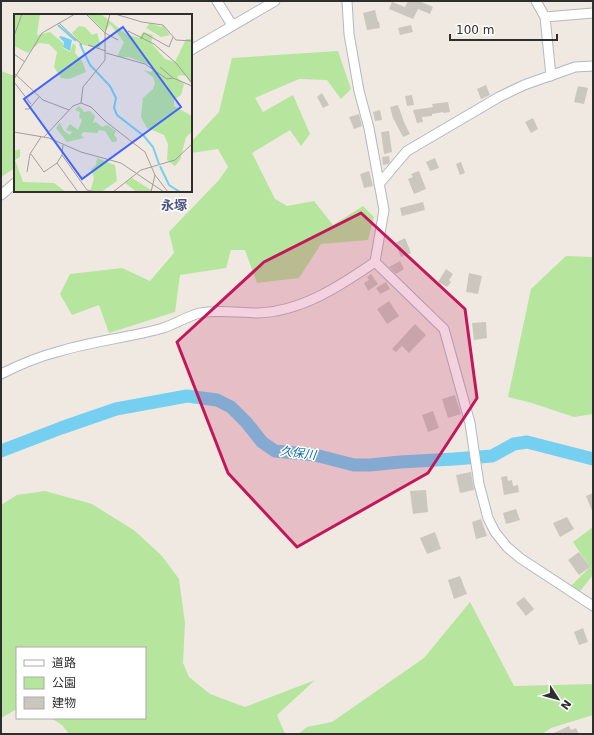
<svg xmlns="http://www.w3.org/2000/svg" width="594" height="735" viewBox="0 0 594 735" font-family="'DejaVu Sans','Noto Sans JP',sans-serif">
<style>
.green{fill:#b6e59e}
.lines{fill:none;stroke-linecap:round;stroke-linejoin:round}
.river{stroke:#75cff0;stroke-width:13}
.building{fill:#cbc7bf}
.minor-casing{stroke:#b4b7c1;stroke-width:11}
.minor{stroke:#fff;stroke-width:9}
.marked{fill:#c2185b;fill-opacity:0.2;stroke:#c2185b;stroke-width:3;stroke-linejoin:round}
.labels{text-anchor:middle;stroke-width:3;stroke-linejoin:round;paint-order:stroke}
.water-label{font-size:12px;font-style:italic;fill:#0d6fa3;stroke:#fff}
.quarter-label{font-size:13px;font-weight:bold;fill:#4d5680;stroke:#fff}
.inset-river{fill:none;stroke:#75cff0;stroke-width:2}
.inset-road{fill:none;stroke:#a29e99;stroke-width:1}
.view{fill:#4264fb;fill-opacity:0.15;stroke:#4264fb;stroke-width:2}
.inset-edge{fill:none;stroke:#2e2e2e;stroke-width:2}
</style>
<rect width="100%" height="100%" fill="#efe9e1"/>
<g class="green">
<path d="M338,51L351,89L341,99L327,80L299,79L255,98L263,112L293,95L310,134L301,146L290,130L252,153L275,199L287,206L314,201L333,225L363,206L374,217L368,240L321,244L299,278L257,283L245,250H231L226,268L180,275L175,312L109,333L99,305L72,315L60,294L70,274L122,268L150,281L174,253L169,232L219,180L228,167L218,149L191,153L192,141L219,112L232,58Z"/>
<path d="M1,71L15,76V168L1,177Z"/>
<path d="M566,256L593,257V414L574,417L532,403L508,397L531,289Z"/>
<path d="M45,491L92,504L135,531L162,556L179,579L185,623L183,663L189,677L210,694L245,707L315,680L277,715L285,734H69L62,725L51,718H145V648H17V709L1,718V505L17,495Z"/>
<path d="M593,527V575L577,595L571,586L590,567L573,542Z"/>
<path d="M470,602L514,686L593,684V715L551,728L542,734H298L307,727L332,722L424,658Z"/>
</g>
<g class="lines">
<path class="river" d="M1,451L61,428L116,409L187,396L217,400L231,407L246,422L262,442L275,451L315,455L354,465H370L400,462L454,459L492,456L514,444L527,442L593,459"/>
</g>
<g class="building">
<path d="M408,1H419L433,7L430,14L418,9L413,19L389,9L392,2L405,7Z"/>
<path d="M375,10L378,22H379L380,28L367,30L363,13Z"/>
<path d="M411,25L413,32L400,35L398,28Z"/>
<path d="M486,85L490,95L481,99L477,89Z"/>
<path d="M578,86L588,88L584,104L574,102Z"/>
<path d="M322,93L329,105L323,108L317,97Z"/>
<path d="M412,95L414,105L407,106L405,96Z"/>
<path d="M448,102L450,112L443,113V112L432,114V116L422,117L423,122L417,123L413,110L433,107L432,104Z"/>
<path d="M398,105L404,122L410,134L403,137L393,118L390,107Z"/>
<path d="M380,110L382,120L375,121L373,112Z"/>
<path d="M359,114L362,126L354,129L349,117Z"/>
<path d="M533,118L538,129L531,133L525,122Z"/>
<path d="M389,131L392,152L384,154L381,132Z"/>
<path d="M389,156L390,162L388,164L383,165L382,157Z"/>
<path d="M435,158L439,168L430,171L426,162Z"/>
<path d="M461,162L465,173L460,175L456,164Z"/>
<path d="M369,171L373,186L364,188L360,174Z"/>
<path d="M419,171L426,189L414,194L408,179L413,177L411,174Z"/>
<path d="M423,202L425,210L402,216L400,208Z"/>
<path d="M405,238L411,253L401,257L395,243Z"/>
<path d="M400,261L404,269L396,274L389,267Z"/>
<path d="M446,269L453,274L449,280L451,282L447,287L438,282Z"/>
<path d="M469,273L482,276L478,294L466,292Z"/>
<path d="M371,274L378,284L368,291L364,283L369,280L367,277Z"/>
<path d="M386,282L390,289L380,294L376,288Z"/>
<path d="M389,301L399,316L387,324L377,309Z"/>
<path d="M486,322L487,338L474,340L472,323Z"/>
<path d="M415,324L426,335L409,353L402,346L396,352L392,349Z"/>
<path d="M455,395L461,414L448,418L442,399Z"/>
<path d="M433,411L439,428L428,432L422,415Z"/>
<path d="M471,472L474,490L460,493L456,475Z"/>
<path d="M507,476L508,481L512,480L513,486L518,485L519,492L504,495L501,477Z"/>
<path d="M426,490L428,512L413,514L410,491Z"/>
<path d="M593,493V513L586,496Z"/>
<path d="M516,509L520,520L506,524L503,513Z"/>
<path d="M567,517L574,529L560,537L553,523Z"/>
<path d="M481,519L487,536L476,539L472,522Z"/>
<path d="M435,532L441,549L427,554L420,538Z"/>
<path d="M579,552L590,567L579,575L568,560Z"/>
<path d="M460,576L467,594L454,599L448,580Z"/>
<path d="M524,597L534,609L526,616L516,603Z"/>
<path d="M583,628L588,642L579,645L574,632Z"/>
<path d="M569,726L571,730L576,728L579,734H552Z"/>
</g>
<g class="lines">
<g class="minor-casing">
<g id="minor">
<path d="M217,1L232,25"/>
<path d="M536,1L545,17L551,76"/>
<path d="M545,17L593,13"/>
<path d="M191,50L275,1"/>
<path d="M379,184L407,151L499,97L524,85L575,67L593,66"/>
<path d="M1,195L15,183"/>
<path d="M375,262L444,329L470,423L479,484L488,518L495,532L507,547L520,558L593,606"/>
<path d="M1,374C19,365 37,357 57,352C92,341 128,338 163,328C176,324 187,316 200,313C218,309 239,313 257,313C301,312 340,286 375,262L384,210L369,128L359,91L349,34L347,1"/>
</g>
</g>
<use href="#minor" class="minor"/>
</g>
<path class="marked" d="M361,213L465,309L477,398L428,473L297,547L228,473L177,342L264,262Z"/>
<g class="labels">
<g class="water-label">
<text transform="translate(298 453) rotate(7)" y="4">久保川</text>
</g>
<g class="quarter-label">
<text x="174" y="210">永塚</text>
</g>
</g>
<g transform="translate(14 14)">
<rect width="178" height="178" fill="#efe9e1"/>
<path d="M0,0H26L23,21L36,18L49,29V34L56,38L59,29L62,32L61,39L68,47L72,58L55,65L47,64L40,53L43,38L35,30L25,29L14,39L0,32ZM73,0H87L112,20L125,24L129,18L139,21L137,29L151,45L161,48L172,25H178V71L172,62L166,61L163,63L170,70L167,81L160,86V92L178,102V118L172,123L166,146L161,152L153,146L154,130L150,121L133,114L127,103L129,84L139,75L141,69L139,63L129,56L137,58L140,53L115,43H103L110,28L96,10L91,18ZM136,9L147,13L149,11L156,21L147,23L132,14ZM65,12L71,13L78,21L83,19L86,29L91,31L87,30L85,35L67,30L58,19ZM65,92L70,98L76,97L81,102L79,109L82,108L88,113L93,111L102,117L100,121L103,124L102,128H98L91,117L85,116L83,119L69,118L67,121L70,124L53,128L42,114L46,109L50,117L56,121L58,118L52,116L56,110L64,116L68,106L65,103L66,98L61,96ZM6,135V143L1,146L9,168L40,169L52,178H0V137ZM83,144L101,151L103,167L87,178H76L80,164L77,155L82,151ZM118,164L137,176L136,178H123L111,169Z" fill="#b6e59e"/>
<path d="M47,22L58,26L56,37L49,33L50,28L45,23Z" fill="#75cff0"/>
<path class="inset-river" d="M44,11L62,27M66,30L76,51L96,72L102,84L100,94L103,101L130,122L139,133L145,150M146,152L155,171L166,178"/>
<path class="inset-road" d="M72,0L91,19L104,26M101,0L128,8L149,11L162,26L178,27M45,9L68,31M114,17L140,30L162,49L178,69M0,22L8,0M127,25L130,19L155,33L159,23M74,31L92,37M92,39L131,50L153,65L159,64M0,40L11,48M146,53L159,64L178,72M0,59L29,86L55,96M0,65L28,19L61,0M0,68L17,90M67,89L69,73L91,46V19L96,0M11,95H15L25,83M0,118L35,124L67,138L107,149L150,178M30,123L59,92L67,89L77,93L91,107L131,138L141,161L154,178M49,131L48,141L73,176L81,178M17,140L30,158L43,149M48,141L43,149L64,178M13,158L16,140L27,123M99,178L127,156L161,146L178,130M137,178L141,161"/>
<path class="view" d="M109,13L167,93L68,165L10,85Z"/>
<rect width="178" height="178" class="inset-edge"/>
</g>
<rect width="594" height="735" fill="none" stroke="#2e2e2e" stroke-width="4"/>
<rect x="16" y="647" width="130" height="72" fill="#ffffff" stroke="#ababab"/>
<rect x="24" y="660" width="20" height="6" fill="#ffffff" stroke="#ababab"/>
<text x="52" y="667" font-size="12" fill="#2e2e2e">道路</text>
<rect x="24" y="677" width="20" height="12" fill="#b6e59e" stroke="#ababab"/>
<text x="52" y="687" font-size="12" fill="#2e2e2e">公園</text>
<rect x="24" y="697" width="20" height="12" fill="#cbc7bf" stroke="#ababab"/>
<text x="52" y="707" font-size="12" fill="#2e2e2e">建物</text>
<g transform="translate(558 699) rotate(126)" stroke="#ffffff" stroke-width="3" paint-order="stroke">
<path d="M0-3L7 15L0 10L-7 15Z" fill="#2e2e2e"/>
<text y="-6" font-size="11" font-weight="bold" text-anchor="middle" fill="#2e2e2e">N</text>
</g>
<path d="M450 34v6h107v-6" fill="none" stroke="#2e2e2e" stroke-width="2"/>
<text x="456" y="34" font-size="12" fill="#2e2e2e" stroke="#ffffff" stroke-width="3" paint-order="stroke">100 m</text>
</svg>
